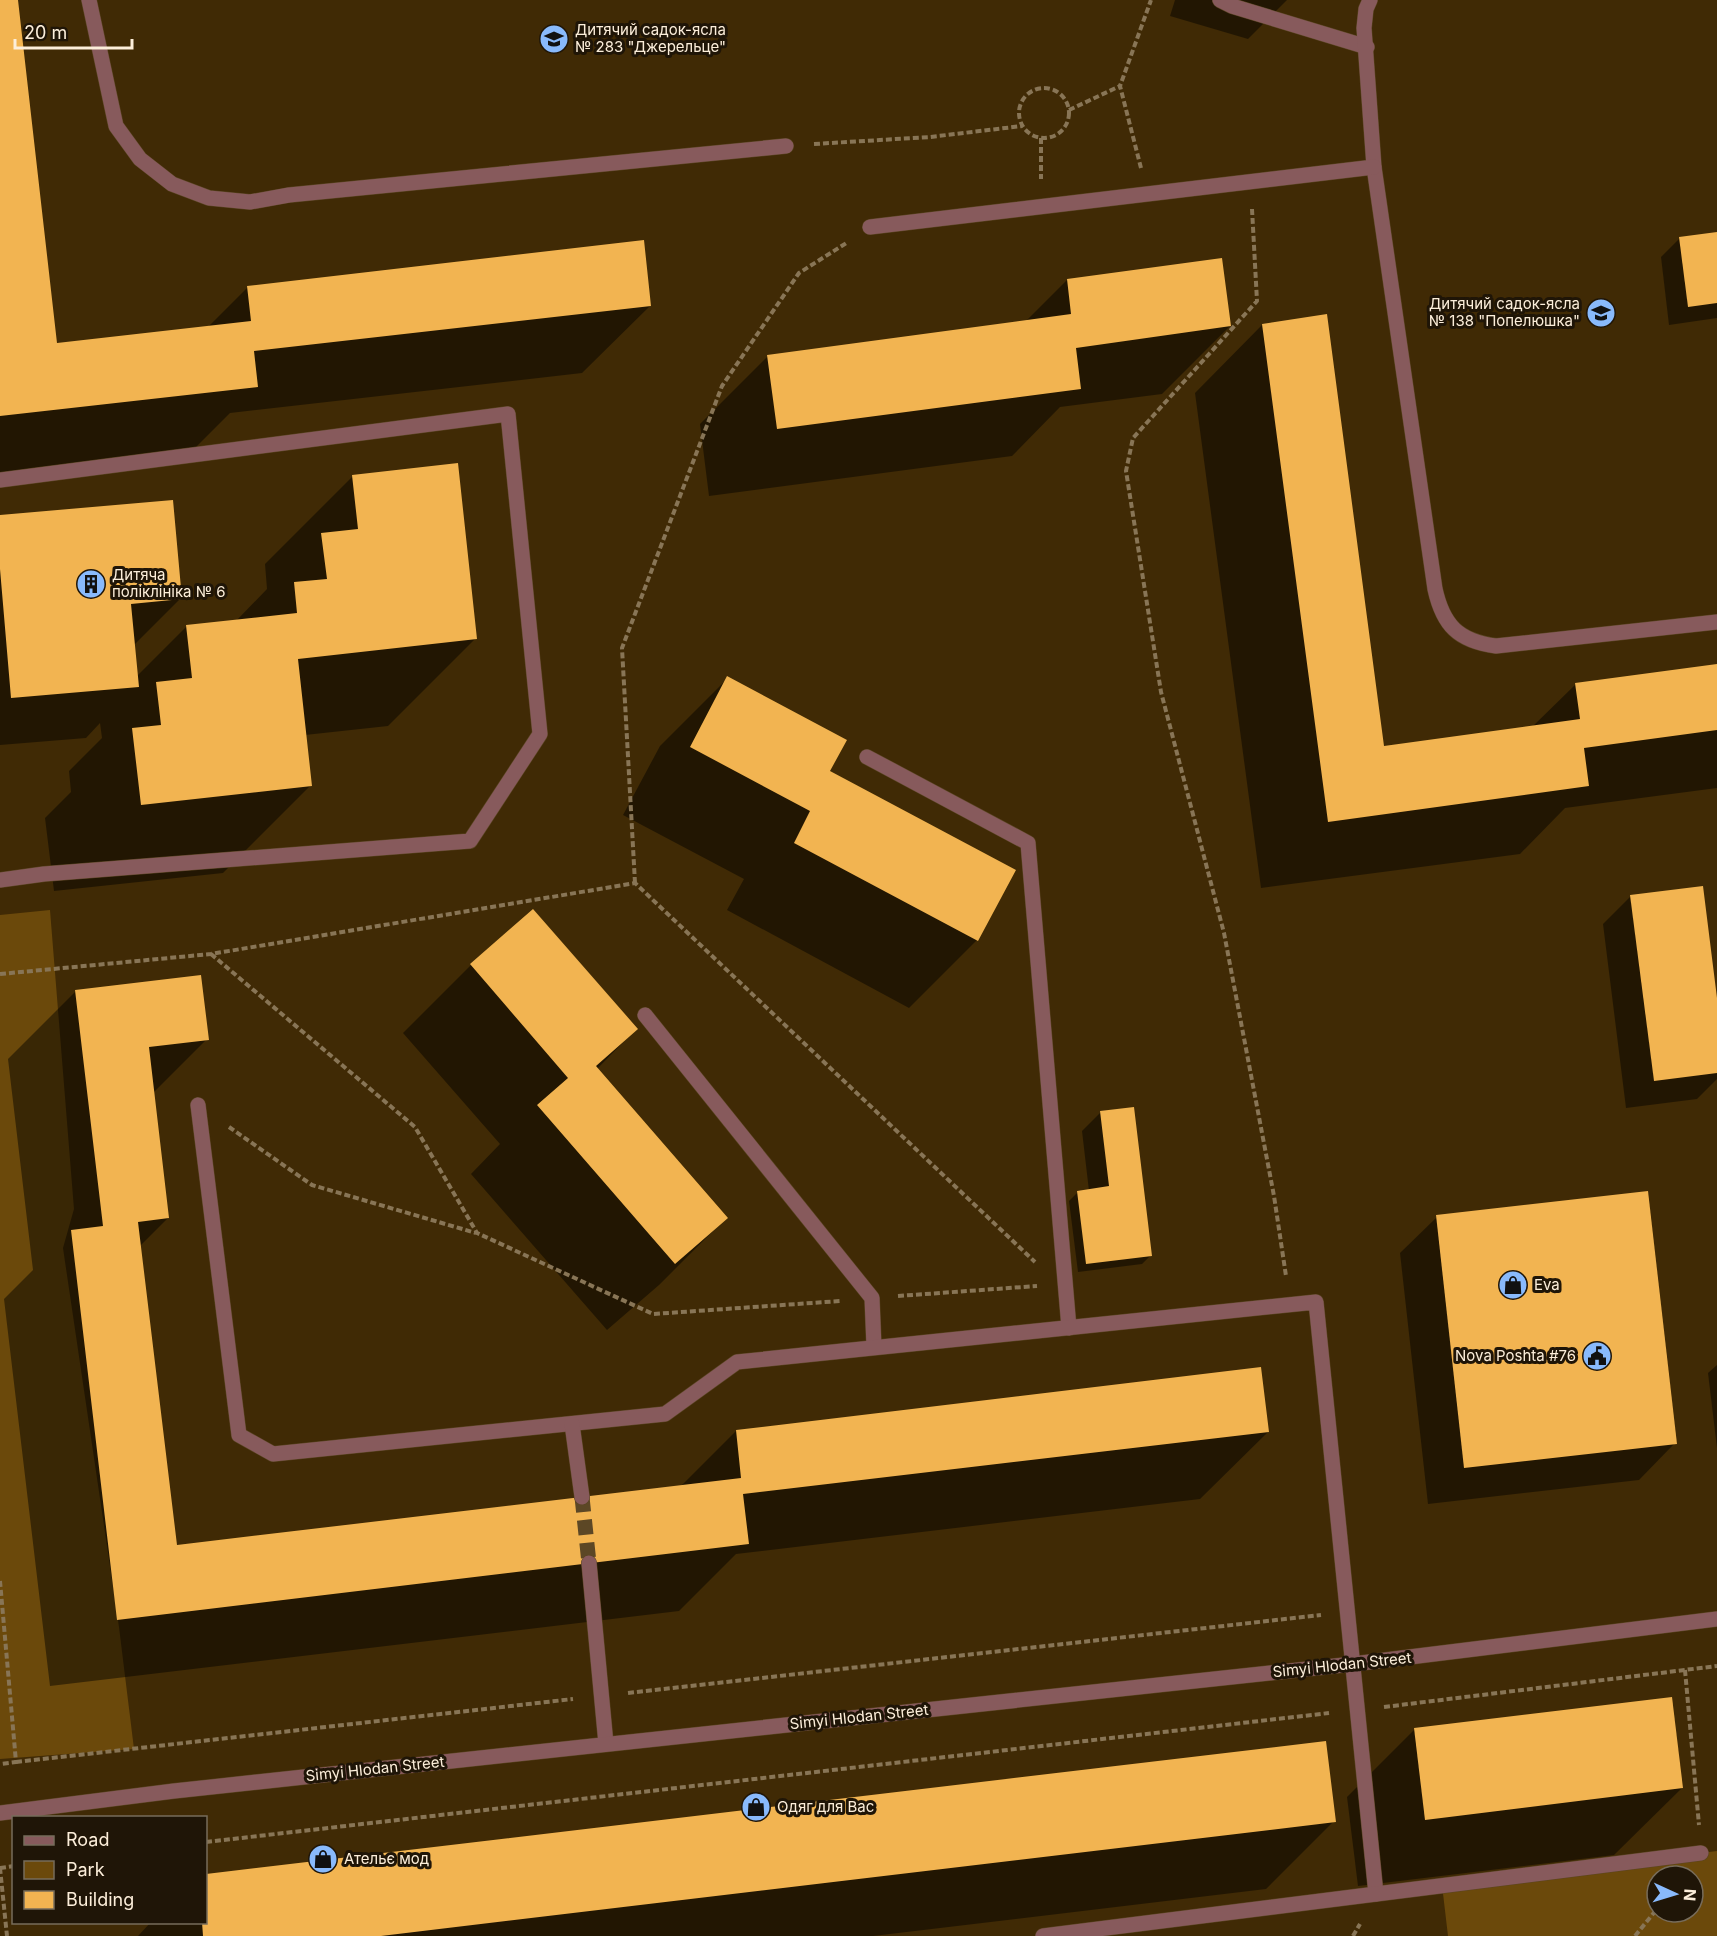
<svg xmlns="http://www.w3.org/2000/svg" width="1717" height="1936" viewBox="0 0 1717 1936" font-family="Inter,sans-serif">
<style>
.green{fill:#6b490b;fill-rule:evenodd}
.shadow{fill:#0007}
.building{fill:#f2b451}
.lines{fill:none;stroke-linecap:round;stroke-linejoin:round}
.minor-tunnel{stroke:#5c4725;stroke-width:15;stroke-dasharray:15 8;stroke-linecap:butt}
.minor-casing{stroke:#5a4523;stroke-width:16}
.path{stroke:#887556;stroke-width:4;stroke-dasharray:6 3;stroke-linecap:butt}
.minor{stroke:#875a5c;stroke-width:15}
.labels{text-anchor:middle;stroke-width:6;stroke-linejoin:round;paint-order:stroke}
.poi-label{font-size:15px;fill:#fceeda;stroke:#1f1507;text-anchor:start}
.street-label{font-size:15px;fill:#fceeda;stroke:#1f1507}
</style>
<rect width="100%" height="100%" fill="#402a05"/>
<g class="green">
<path d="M50,910L74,1209L63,1248L119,1627L134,1749L0,1759V915Z"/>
<path d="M1717,1851V1936H1448L1442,1885ZM1657,1876H1693V1912H1657Z"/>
</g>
<g class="shadow">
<path d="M0,0H17L56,345L208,327L248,287L650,306L582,373L230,413L189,454L0,476Z"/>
<path d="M1175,0H1287L1248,39L1170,16Z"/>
<path d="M1717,234V318L1669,325L1661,257L1679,239Z"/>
<path d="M1067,280L1230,326L1162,394L1060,407L1012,456L709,496L700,424L768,356L1026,321Z"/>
<path d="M1262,325L1383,747L1532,727L1576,684L1717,665V788L1565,808L1520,854L1261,888L1195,393Z"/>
<path d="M352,477L476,638L388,726L305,735L311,785L223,873L54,891L45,818L71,792L69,771L102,738L100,723L86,738L0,745V517L180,599L133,646L136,677L187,626L236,621L267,589L265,564Z"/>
<path d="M728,678L828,772L977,940L909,1008L727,910L744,879L623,815L660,746Z"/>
<path d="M1631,896L1717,1010V1079L1697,1099L1626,1108L1603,924Z"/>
<path d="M533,911L636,1029L597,1069L726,1218L659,1285L607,1330L471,1174L500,1144L403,1033L471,965Z"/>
<path d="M76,991L207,1039L153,1093L168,1218L140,1246L175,1547L680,1487L736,1431L1268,1432L1200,1499L736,1554L679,1611L50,1686L4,1299L33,1270L8,1059Z"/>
<path d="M1101,1112L1151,1255L1142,1264L1078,1272L1069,1201L1078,1192L1089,1191L1082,1131Z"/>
<path d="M1437,1217L1675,1443L1639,1480L1428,1504L1400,1253Z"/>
<path d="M1717,1365V1448L1708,1373Z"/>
<path d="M1415,1729L1682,1788L1614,1855L1358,1886L1347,1797Z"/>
<path d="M1325,1742L1334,1821L1266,1889L873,1936H138L151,1922H206V1875Z"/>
</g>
<g class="building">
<path d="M0,0H18L57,343L251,321L247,286L644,240L651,306L254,351L258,387L0,416Z"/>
<path d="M1717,232V303L1688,307L1679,237Z"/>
<path d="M1222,258L1231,326L1076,348L1081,389L777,429L767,355L1071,314L1067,279Z"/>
<path d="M1327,314L1384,746L1580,719L1575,683L1717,664V730L1584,748L1589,786L1328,822L1262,324Z"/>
<path d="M458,463L477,639L298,659L312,786L141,805L132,728L161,725L156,682L192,678L186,625L297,613L294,582L327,579L321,533L358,529L352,475Z"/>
<path d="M173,500L182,599L131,604L139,687L11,698L0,569V515Z"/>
<path d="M727,676L847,740L830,771L1016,870L978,941L794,843L810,811L690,747Z"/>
<path d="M1703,886L1717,998V1073L1654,1081L1630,895Z"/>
<path d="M533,909L638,1029L596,1066L728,1218L675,1264L537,1105L568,1078L470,964Z"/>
<path d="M201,975L209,1040L149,1047L169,1218L138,1222L177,1545L741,1478L736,1430L1261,1367L1269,1432L743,1494L749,1544L117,1620L71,1230L103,1226L75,990Z"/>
<path d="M1134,1107L1152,1256L1086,1264L1077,1191L1109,1186L1100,1111Z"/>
<path d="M1648,1191L1677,1444L1464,1468L1436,1215Z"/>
<path d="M1672,1697L1683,1788L1425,1820L1414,1728Z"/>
<path d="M1326,1741L1336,1822L381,1936H203L202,1922H206V1874Z"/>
</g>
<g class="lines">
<path class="minor-tunnel" d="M582,1497L589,1563"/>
<g class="minor-casing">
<g id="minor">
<path d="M89,0L116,126L140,159L172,184L209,198L250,202L289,195L786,146"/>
<path d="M1220,0L1232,6L1367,47"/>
<path d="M1370,0L1366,9L1364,28L1374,167L1435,589C1443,625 1458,641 1496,646L1717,622"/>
<path d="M870,227L1374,167"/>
<path d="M0,480L508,414L540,734L470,841L44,874L0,880"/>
<path d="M867,757L1028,843L1069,1328"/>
<path d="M645,1015L872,1298L874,1347"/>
<path d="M198,1105L239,1435L273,1454L665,1414L737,1362L1316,1302L1376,1894"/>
<path d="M572,1424L582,1497"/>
<path d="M589,1563L606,1744"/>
<path d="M0,1813L174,1791L1353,1664L1717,1619"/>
<path d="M1043,1936L1701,1853"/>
</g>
</g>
<g class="path">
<circle cx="1044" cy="113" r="25"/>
<path d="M1069,110L1120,86"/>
<path d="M1041,138V179"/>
<path d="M814,144L930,137L1022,126"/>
<path d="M1141,168L1120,86L1151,0"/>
<path d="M1252,209L1257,301L1133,438L1126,471L1161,692L1224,933L1274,1196L1286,1276"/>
<path d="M635,883L622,648L722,386L799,273L848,242"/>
<path d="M211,954L415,1127L477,1233L653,1314L840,1301"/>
<path d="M0,974L211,954L635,883L1035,1262"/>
<path d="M229,1127L312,1185L476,1233"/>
<path d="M898,1296L1037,1286"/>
<path d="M0,1581L16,1762L0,1764"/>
<path d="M1685,1670L1699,1825"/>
<path d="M628,1693L1321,1615"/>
<path d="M1384,1707L1717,1666"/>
<path d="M16,1762L573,1699"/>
<path d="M206,1842L1329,1713"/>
<path d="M0,1868L7,1936"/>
<path d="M0,1868L14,1866"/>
<path d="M1353,1936L1360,1924"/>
<path d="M1635,1936L1657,1909"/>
</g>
<use href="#minor" class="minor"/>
</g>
<defs>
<g id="school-disc" transform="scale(1.5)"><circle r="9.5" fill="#89bafc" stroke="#1f1507"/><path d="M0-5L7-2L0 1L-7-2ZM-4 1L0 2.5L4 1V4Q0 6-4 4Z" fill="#111"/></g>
<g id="building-disc" transform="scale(1.5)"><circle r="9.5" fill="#89bafc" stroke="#1f1507"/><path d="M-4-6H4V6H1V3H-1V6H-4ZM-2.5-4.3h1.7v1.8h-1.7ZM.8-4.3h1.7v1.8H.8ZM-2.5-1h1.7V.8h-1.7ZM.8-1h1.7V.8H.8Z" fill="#111"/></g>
<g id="shop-disc" transform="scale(1.5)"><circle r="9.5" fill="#89bafc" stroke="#1f1507"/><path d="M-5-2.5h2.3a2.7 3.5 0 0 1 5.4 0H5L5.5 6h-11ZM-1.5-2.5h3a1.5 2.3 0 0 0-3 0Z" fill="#111"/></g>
<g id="civic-disc" transform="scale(1.5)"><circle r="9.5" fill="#89bafc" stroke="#1f1507"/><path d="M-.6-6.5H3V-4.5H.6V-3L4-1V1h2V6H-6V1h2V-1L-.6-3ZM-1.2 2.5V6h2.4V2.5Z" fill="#111"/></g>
</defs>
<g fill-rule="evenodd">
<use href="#school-disc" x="554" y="39"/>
<use href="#school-disc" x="1601" y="313"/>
<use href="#building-disc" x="91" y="584"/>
<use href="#shop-disc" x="1513" y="1285"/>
<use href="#civic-disc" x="1597" y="1356"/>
<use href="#shop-disc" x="756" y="1807"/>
<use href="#shop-disc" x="323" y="1859"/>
</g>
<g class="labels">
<g class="poi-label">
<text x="575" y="35">Дитячий садок-ясла<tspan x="575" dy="17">№ 283 "Джерельце"</tspan></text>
<text x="1580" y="309" text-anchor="end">Дитячий садок-ясла<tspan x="1580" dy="17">№ 138 "Попелюшка"</tspan></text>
<text x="112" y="580">Дитяча<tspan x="112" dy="17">поліклініка № 6</tspan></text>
<text x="1534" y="1290">Eva</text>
<text x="1576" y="1361" text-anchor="end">Nova Poshta #76</text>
<text x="777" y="1812">Одяг для Вас</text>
<text x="344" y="1864">Ательє мод</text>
</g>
<g class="street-label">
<text transform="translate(1342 1665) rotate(-6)" y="5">Simyi Hlodan Street</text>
<text transform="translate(859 1717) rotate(-6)" y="5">Simyi Hlodan Street</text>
<text transform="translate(375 1769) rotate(-6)" y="5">Simyi Hlodan Street</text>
</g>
</g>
<rect x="12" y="1816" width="195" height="108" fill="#1f1507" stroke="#776c5b" stroke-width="1.5"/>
<rect x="24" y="1836" width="30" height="9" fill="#875a5c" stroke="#776c5b" stroke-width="1.5"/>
<text x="66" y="1846" font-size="18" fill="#fceeda">Road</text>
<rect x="24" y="1861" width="30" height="18" fill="#6b490b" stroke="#776c5b" stroke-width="1.5"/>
<text x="66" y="1876" font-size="18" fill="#fceeda">Park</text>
<rect x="24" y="1891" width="30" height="18" fill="#f2b451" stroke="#776c5b" stroke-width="1.5"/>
<text x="66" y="1906" font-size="18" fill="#fceeda">Building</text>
<g transform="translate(1675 1894) rotate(94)"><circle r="28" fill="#1f1507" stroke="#776c5b" stroke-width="1.5"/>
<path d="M0-4.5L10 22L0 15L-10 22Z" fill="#89bafc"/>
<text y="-9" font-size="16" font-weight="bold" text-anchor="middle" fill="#fceeda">N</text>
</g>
<path d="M15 39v9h117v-9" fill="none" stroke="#fceeda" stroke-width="3"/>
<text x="24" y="39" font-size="18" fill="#fceeda" stroke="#1f1507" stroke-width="4.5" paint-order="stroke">20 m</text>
</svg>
